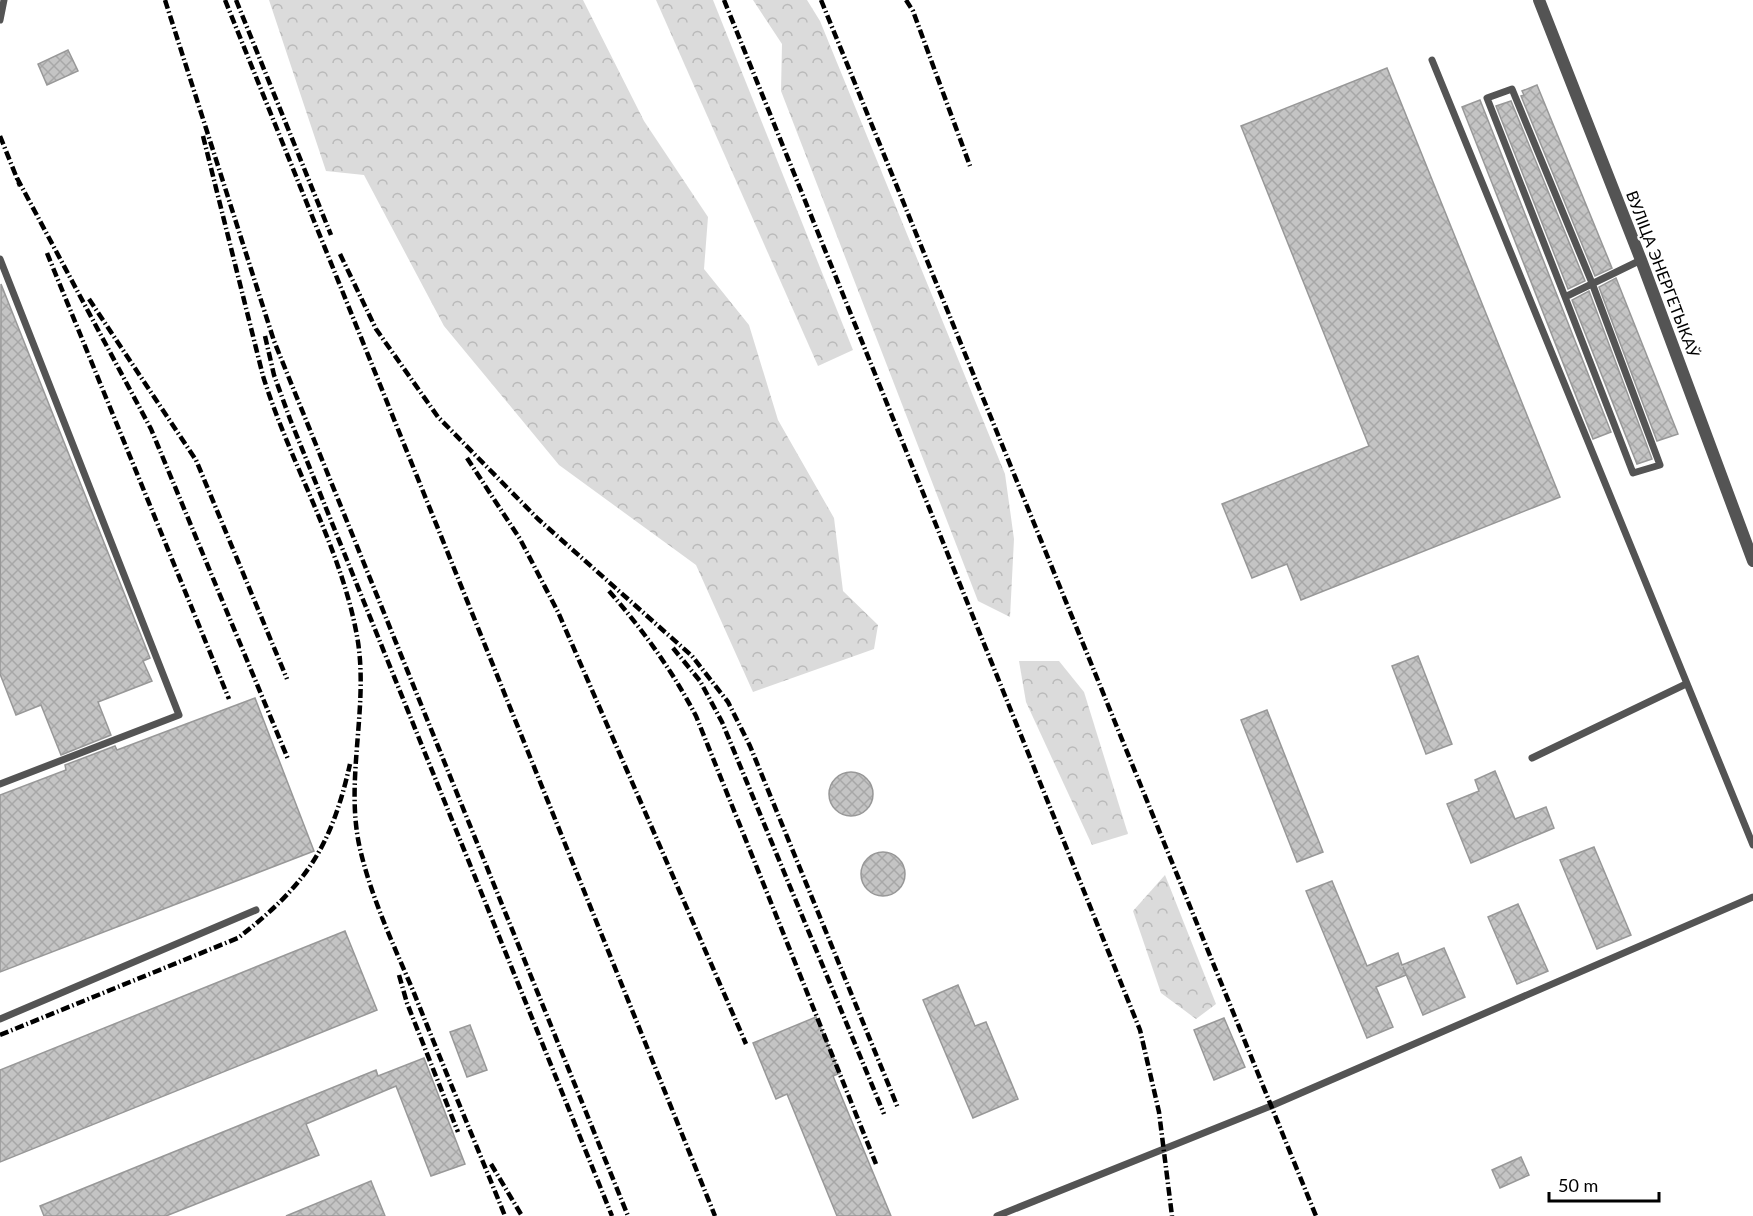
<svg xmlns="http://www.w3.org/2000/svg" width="1753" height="1216" viewBox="0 0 1753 1216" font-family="Lato,sans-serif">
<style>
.forest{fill:url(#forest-crowns)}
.building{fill:url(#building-cross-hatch);stroke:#989898;stroke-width:1.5}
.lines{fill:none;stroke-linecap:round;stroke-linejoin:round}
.lane{stroke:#545454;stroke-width:7}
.street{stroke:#545454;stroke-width:12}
.rail{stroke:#000;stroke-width:4.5;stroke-dasharray:9 3 1.5 3;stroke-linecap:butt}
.labels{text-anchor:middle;stroke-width:4.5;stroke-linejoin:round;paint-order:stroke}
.street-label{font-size:16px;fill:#000;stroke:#fff}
</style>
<defs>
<pattern id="forest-crowns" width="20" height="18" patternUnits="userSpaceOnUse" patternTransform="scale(1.5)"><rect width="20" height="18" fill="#dbdbdb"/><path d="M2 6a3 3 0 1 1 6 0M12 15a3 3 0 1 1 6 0" fill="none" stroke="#bababa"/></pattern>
<pattern id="building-cross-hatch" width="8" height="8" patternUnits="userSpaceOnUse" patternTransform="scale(1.5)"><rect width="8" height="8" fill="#c4c4c4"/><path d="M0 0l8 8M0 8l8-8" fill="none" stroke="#a7a7a7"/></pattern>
</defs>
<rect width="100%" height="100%" fill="#fff"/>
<g class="forest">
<path d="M269,0H583L644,121L708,217L704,269L749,325L778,420L834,518L843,591L878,625L874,649L753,692L696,565L559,465L444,326L364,175L326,171Z"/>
<path d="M656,0H713L853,350L818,366Z"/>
<path d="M753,0H807L820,21L1005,474L1014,539L1010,617L978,601L781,91L782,44Z"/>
<path d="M1059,661L1084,692L1128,834L1092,845L1026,702L1019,661Z"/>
<path d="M1165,875L1216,1004L1196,1019L1161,993L1133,911Z"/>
</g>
<g class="building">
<path d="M68,50L78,71L47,85L38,64Z"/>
<path d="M1387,68L1560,497L1301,600L1287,564L1252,578L1222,504L1369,446L1241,126Z"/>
<path d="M1537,85L1612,268L1595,276L1521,96L1524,95L1522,91Z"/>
<path d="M1480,100L1611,432L1593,439L1462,107Z"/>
<path d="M1511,101L1585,281L1568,289L1496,106Z"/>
<path d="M1616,278L1678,434L1657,441L1599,287Z"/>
<path d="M1,284L150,658L143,661L152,681L98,702L111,735L61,755L41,705L16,715L0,674Z"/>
<path d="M1589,291L1652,459L1637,464L1572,300Z"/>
<path d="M1418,656L1452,744L1426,754L1392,666Z"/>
<path d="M255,698L314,851L0,972V795L66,770L65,765L115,746L117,750Z"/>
<path d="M1267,710L1323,852L1297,862L1241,720Z"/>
<path d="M1495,771L1515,819L1546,807L1554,828L1471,863L1447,804L1479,791L1475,780Z"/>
<circle cx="851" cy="794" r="22"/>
<path d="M1594,847L1631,935L1597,949L1560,860Z"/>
<circle cx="883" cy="874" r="22"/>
<path d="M1332,881L1367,966L1398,953L1402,965L1444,948L1465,997L1423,1015L1403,967L1406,975L1376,987L1393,1027L1367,1038L1306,891Z"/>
<path d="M1518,904L1548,971L1517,984L1488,917Z"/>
<path d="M345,931L377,1010L0,1162V1070Z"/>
<path d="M958,985L975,1026L986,1022L1018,1099L973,1118L923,1000Z"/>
<path d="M816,1017L840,1073L833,1076L891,1216H837L787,1094L776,1099L753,1043Z"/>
<path d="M1224,1018L1245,1067L1214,1080L1194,1030Z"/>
<path d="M470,1025L487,1070L467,1077L450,1032Z"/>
<path d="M424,1058L465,1164L431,1176L396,1086L306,1124L319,1155L166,1216H44L40,1206L376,1070L378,1076Z"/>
<path d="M1521,1157L1529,1175L1500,1188L1492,1170Z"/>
<path d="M371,1181L385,1216H286Z"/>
</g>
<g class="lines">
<g class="lane">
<path d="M0,20L4,0"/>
<path d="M1432,60L1753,845"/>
<path d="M0,259L179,715L0,784"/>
<path d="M1565,297L1633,473L1660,465L1592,283L1512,89L1487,98L1565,297L1641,260"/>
<path d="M1532,758L1686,684"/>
<path d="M0,1019L256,910"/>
<path d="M997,1216L1271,1106L1753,897"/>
</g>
<path class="street" d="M1539,0L1641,260L1753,561"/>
<g class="rail">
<path d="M165,0L274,341L628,1216"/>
<path d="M225,0L715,1216"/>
<path d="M236,0L331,235"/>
<path d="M724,0L1140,1030L1159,1112L1172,1216"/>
<path d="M821,0L1316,1216"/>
<path d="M906,0L913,11L970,166"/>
<path d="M0,136L20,186"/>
<path d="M203,136L263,376C290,463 341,547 357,636C370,708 343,782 361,853C373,902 395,948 414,993C444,1068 475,1142 505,1216"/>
<path d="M17,178L151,429L288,759"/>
<path d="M47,253L229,699"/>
<path d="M340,254L376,329L438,417L538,519L692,656L728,702L750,746L898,1108"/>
<path d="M89,299L196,460L287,679"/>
<path d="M265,336L274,375L290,419L612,1216"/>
<path d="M467,458L520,539L558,612L746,1044"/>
<path d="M609,591C643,630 672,670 696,716L876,1164"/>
<path d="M673,648L700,681L722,722L884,1114"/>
<path d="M399,975L407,1003L458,1132"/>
<path d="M0,1035L238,938C306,885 331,848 350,764"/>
<path d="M491,1164L522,1216"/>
</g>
</g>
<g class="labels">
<g class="street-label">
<text transform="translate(1663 274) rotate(69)" y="6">ВУЛІЦА ЭНЕРГЕТЫКАЎ</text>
</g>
</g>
<path d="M1549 1192v9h110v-9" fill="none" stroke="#000000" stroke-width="3"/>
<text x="1558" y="1192" font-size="18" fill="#000000" stroke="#ffffff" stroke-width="4.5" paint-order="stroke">50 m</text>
</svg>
